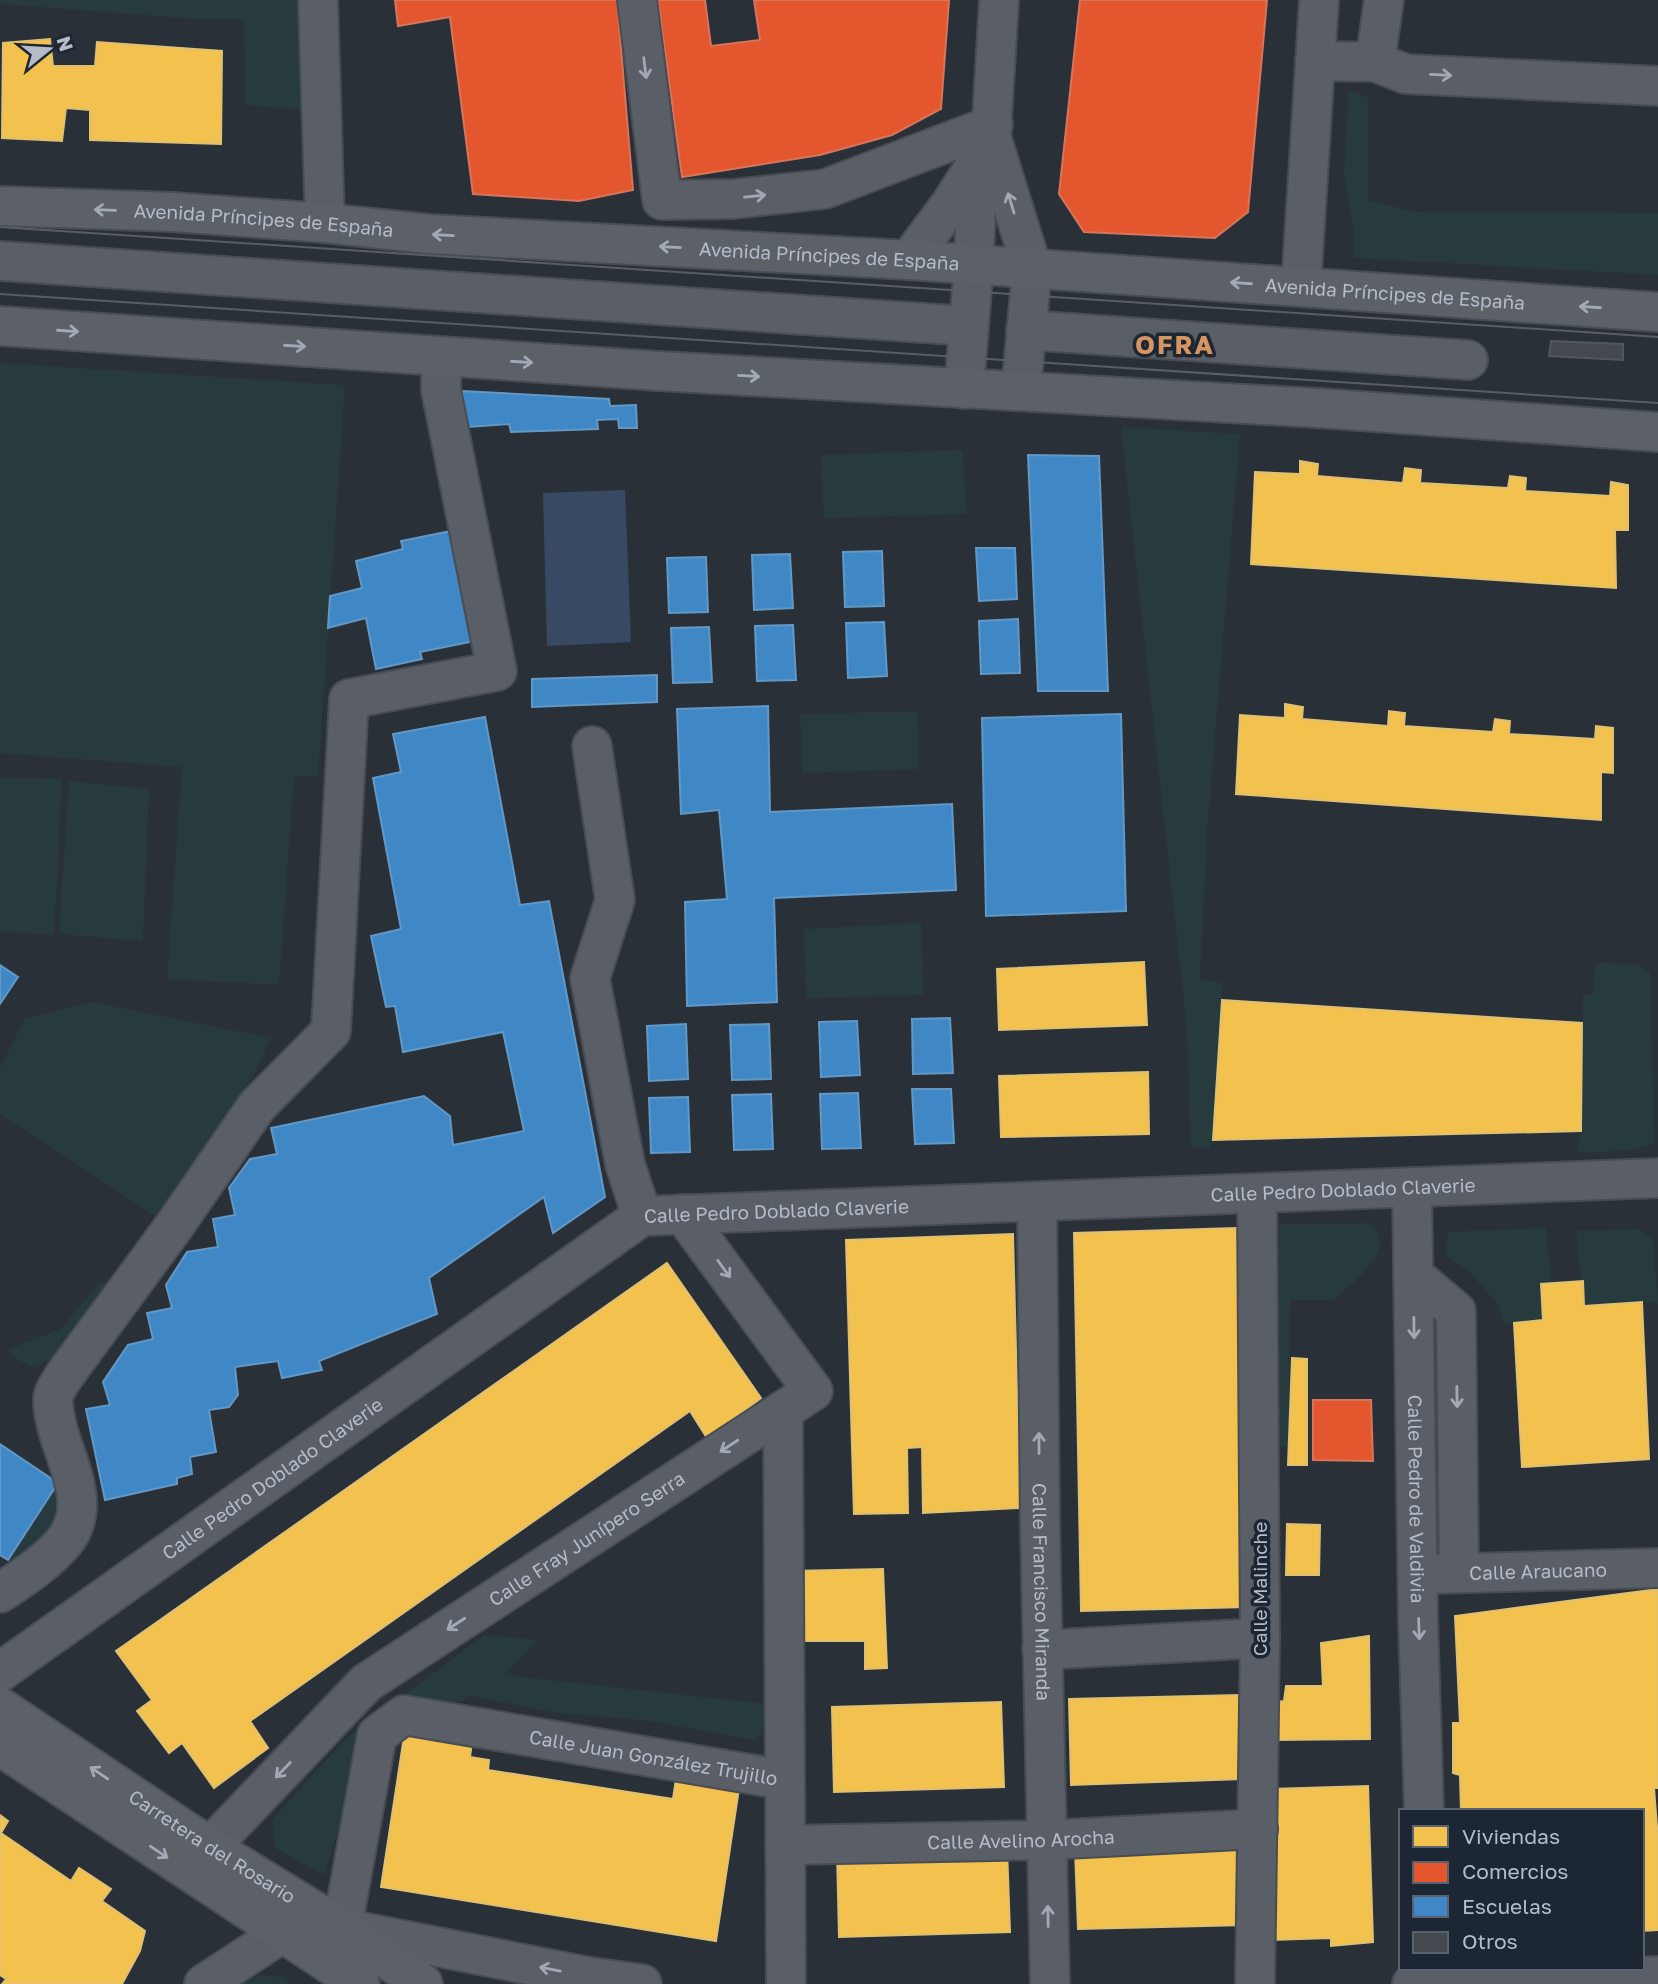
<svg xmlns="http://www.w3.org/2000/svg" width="1658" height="1984" viewBox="0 0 1658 1984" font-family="'Golos Text',sans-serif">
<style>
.green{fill:#273a3e}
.water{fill:#384963}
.homes{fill:#f2c14e;stroke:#dfc073;stroke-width:2}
.shops{fill:#e4572e;stroke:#d6755c;stroke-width:2}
.schools{fill:#3f88c5;stroke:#6298c6;stroke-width:2}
.building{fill:#444950;stroke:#52575f;stroke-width:2}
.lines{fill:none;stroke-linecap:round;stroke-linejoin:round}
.minor-casing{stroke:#484c53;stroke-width:42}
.major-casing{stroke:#484c55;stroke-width:42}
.minor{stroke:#5a5e66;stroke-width:38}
.major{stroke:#5c6168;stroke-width:38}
.tram{stroke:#595d64;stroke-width:2}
.oneway{stroke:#a2a9b5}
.oneway2{stroke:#a2aab6}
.labels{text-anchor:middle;stroke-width:7;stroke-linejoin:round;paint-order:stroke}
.street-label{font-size:19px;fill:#b4bcc9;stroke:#1d2633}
.district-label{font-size:26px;font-weight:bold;letter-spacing:2px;fill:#d59563;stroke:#1d2633}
</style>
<rect width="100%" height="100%" fill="#2a3038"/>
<g class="green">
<path d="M0,0H300L301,109L245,105L244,19H196L0,4Z"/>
<path d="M1349,90L1368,98V200L1415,212L1658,213V275L1354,258V233L1344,172Z"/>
<path d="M0,363L345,385L318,777L294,776L279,985L167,979L182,767L0,753Z"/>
<path d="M1121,427L1240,434L1207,832L1200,979L1222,983L1213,1140L1209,1148L1191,1147L1187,1029Z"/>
<path d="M963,450L966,514L824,518L821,455Z"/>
<path d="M917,711L919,769L802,773L800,714Z"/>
<path d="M0,777L62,779L54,935L0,931Z"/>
<path d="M69,781L149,789L143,941L59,934Z"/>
<path d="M921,923L923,995L807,998L803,929Z"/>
<path d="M1596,962L1640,965L1650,973L1654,1143C1630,1153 1602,1152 1577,1152L1581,1131L1583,995L1593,994Z"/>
<path d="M92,1002L271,1038L256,1071L205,1162L158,1218L0,1114V1068L24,1019Z"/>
<path d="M1367,1223C1404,1246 1353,1281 1335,1300H1290L1289,1446L1278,1447L1279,1224Z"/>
<path d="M1546,1228L1551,1283L1541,1284L1543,1320L1503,1324L1499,1305L1469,1272L1446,1255L1448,1232Z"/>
<path d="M1639,1229L1653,1240L1658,1303L1642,1302L1584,1306L1576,1231Z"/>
<path d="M101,1282L113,1285L54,1358L33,1367L18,1360L7,1350L60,1329Z"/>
<path d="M58,1483L63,1521L34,1560H8Z"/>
<path d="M484,1635L537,1640L504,1675L767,1704L762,1734L753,1740L651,1721L551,1712L471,1696L434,1713L400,1706L357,1738L347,1801L324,1875L275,1848L272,1820L344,1740Z"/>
<path d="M258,1975L284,1977L290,1984H235Z"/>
</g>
<path class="water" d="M625,490L631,642L547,646L543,493Z"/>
<g class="homes">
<path d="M50,39L53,66H95L97,42L222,51L221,144L90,140V110L66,108L62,141L2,138L3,43Z"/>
<path d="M1300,461L1318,464L1317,476L1403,483L1405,468L1421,470L1420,483L1508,488L1510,476L1526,478L1525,491L1610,496L1611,482L1628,485V530H1615L1616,588L1251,564L1255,472L1300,474Z"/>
<path d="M1285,704L1303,707L1302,719L1388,726L1389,711L1405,713L1404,726L1493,732L1495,719L1510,721L1509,734L1595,739L1596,726L1613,728V773L1601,772V820L1236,794L1240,715L1285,718Z"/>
<path d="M1144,962L1147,1025L999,1030L997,969Z"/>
<path d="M1222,1000L1582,1023L1581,1131L1213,1140Z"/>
<path d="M1148,1072L1149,1134L1001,1137L999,1076Z"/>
<path d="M1236,1228L1248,1607L1081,1611L1074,1233Z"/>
<path d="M1013,1234L1020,1508L923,1513L922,1447L907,1448L908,1513L854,1514L846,1240Z"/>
<path d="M667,1263L761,1398L707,1438L690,1411L250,1721L268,1748L214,1788L182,1743L169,1753L137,1711L152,1700L116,1651Z"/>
<path d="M1583,1281L1584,1306L1642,1302L1649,1459L1522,1467L1514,1323L1543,1320L1541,1284Z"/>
<path d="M1292,1358L1307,1359V1465H1288Z"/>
<path d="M1287,1524L1320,1525L1319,1575H1286Z"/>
<path d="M883,1569L887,1668L865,1669V1641H794L792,1571Z"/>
<path d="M1658,1589V1788H1654L1658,1840V1930L1642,1931V1811H1461L1460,1775L1453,1773V1723H1460L1455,1616Z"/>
<path d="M1369,1636L1370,1739L1268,1740V1703L1284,1701L1286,1686H1323L1321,1643Z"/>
<path d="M1239,1695L1242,1779L1071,1785L1069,1699Z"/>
<path d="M1001,1702L1004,1787L834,1792L832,1707Z"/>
<path d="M405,1730L472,1742L470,1757L489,1760L488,1770L673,1799L677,1772L740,1782L716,1941L381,1887Z"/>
<path d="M1368,1786L1373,1942L1331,1946V1938L1268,1940V1789Z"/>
<path d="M0,1815L8,1821L1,1833L71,1881L79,1868L111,1889L102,1901L145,1931L140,1951L122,1984H2L6,1979L0,1975Z"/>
<path d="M1246,1844V1925L1078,1929L1075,1850Z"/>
<path d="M1007,1848L1010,1932L839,1937L837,1852Z"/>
</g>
<g class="shops">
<path d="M395,0H617L633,190L579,201L473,194L450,17L398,26Z"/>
<path d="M658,0H705L711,46L760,40L754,0H949L941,109L892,135L820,155L682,177Z"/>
<path d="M1080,0H1267L1248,212L1215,238L1084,232L1059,194Z"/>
<path d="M1313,1400H1371L1373,1461L1313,1460Z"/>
</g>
<g class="schools">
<path d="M462,391L609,399L610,406L636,405L637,428H619L618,419L597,420L598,429L511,432L509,424L468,427Z"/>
<path d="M1028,455L1099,456L1108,691H1038Z"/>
<path d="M456,530L480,640L420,652L422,659L376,669L366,618L328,628L330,596L362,588L356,561L403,549L401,541Z"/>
<path d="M976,548H1015L1017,599L979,601Z"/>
<path d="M882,551L884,606L845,607L843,552Z"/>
<path d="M790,554L793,608L754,610L752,555Z"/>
<path d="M706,557L708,612L669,613L667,558Z"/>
<path d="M1018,619L1020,673L981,674L979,621Z"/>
<path d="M884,622L887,676L848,678L846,623Z"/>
<path d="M793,625L796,680L757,681L755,626Z"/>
<path d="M709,627L712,682L673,683L671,628Z"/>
<path d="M657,675V702L532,707V679Z"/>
<path d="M768,706L770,812L952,804L956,890L774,898L777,1002L687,1006L685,902L727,899L719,810L681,814L677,709Z"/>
<path d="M1121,714L1126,911L986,916L982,718Z"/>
<path d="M485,717L520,905L549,901L605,1197L553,1233L544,1197L429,1278L437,1314L319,1361L322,1370L282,1378L278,1361L235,1367L238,1395L229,1407L209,1410L216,1452L190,1457L192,1474L177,1478V1484L105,1500L86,1409L110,1405L103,1382L128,1345L153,1339L147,1313L172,1308L166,1285L187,1252L218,1247L213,1219L235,1215L229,1188L250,1159L277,1154L271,1128L424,1096L450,1116L453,1145L524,1131L503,1032L403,1052L395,1006L386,1007L371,936L401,929L373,778L401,772L393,734Z"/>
<path d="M0,965L18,977L0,1004Z"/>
<path d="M950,1018L953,1073L913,1074L912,1019Z"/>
<path d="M857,1021L860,1075L821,1077L819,1022Z"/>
<path d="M686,1024L688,1079L649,1081L647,1026Z"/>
<path d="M769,1024L771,1079L732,1080L730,1025Z"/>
<path d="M912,1089H951L954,1143L915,1144Z"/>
<path d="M858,1093L861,1148L822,1149L820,1094Z"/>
<path d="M771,1094L773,1149L734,1150L732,1095Z"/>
<path d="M688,1097L690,1152L651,1153L649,1098Z"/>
<path d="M0,1444L58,1483L8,1560L0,1555Z"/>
</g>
<path class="building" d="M1551,341L1623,344V360L1549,356Z"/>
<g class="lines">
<g class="minor-casing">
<g id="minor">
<path d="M318,0L325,223"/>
<path d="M637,0L662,200L734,199L825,189L993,125"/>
<path d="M1315,61L1375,62L1406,74L1658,86"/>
<path d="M1375,62L1384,0"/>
<path d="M991,136L1032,268L1021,391"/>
<path d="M909,260L950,205L977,163L991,136L999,0"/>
<path d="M0,261L969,326"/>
<path d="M1301,287L1319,0"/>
<path d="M1026,330L1468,360"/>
<path d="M964,389L974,264L977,163"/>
<path d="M592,746L615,900L590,978L625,1164L642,1216"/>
<path id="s1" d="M1412,1187L1418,1620L1424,1811"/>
<path id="s2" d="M1037,1202L1040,1525L1050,1984"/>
<path d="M1413,1275L1456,1311L1459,1573"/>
<path d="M783,1411L785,1780"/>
<path id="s3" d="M1433,1574L1658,1568"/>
<path d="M0,1593C22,1578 46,1563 63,1543C100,1500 53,1447 53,1400C53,1392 60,1383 64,1376L175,1225L257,1106L331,1031L349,699L497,671L441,390V357"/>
<path d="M1042,1650L1260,1638"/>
<path id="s4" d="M0,1672L642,1216L1658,1178"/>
<path id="s5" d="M785,1845L1046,1840L1258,1829"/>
<path id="s6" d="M210,1847L366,1683L813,1391L683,1214"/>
<path d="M204,1984L282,1933"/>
<path id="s7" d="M642,1984L590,1977L342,1928L377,1735L404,1715L785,1780L786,1984"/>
<path d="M1255,1984L1260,1638L1257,1194"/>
<path d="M1412,1984L1658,1976"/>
</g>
</g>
<g class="major-casing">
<g id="major">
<path id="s8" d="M0,206L173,212L325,223L429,234L909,260L1658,312"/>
<path d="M0,326L659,371L1318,408L1658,432"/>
<path id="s9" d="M0,1707L210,1847L342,1928L423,1984"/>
<path d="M0,1746L360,1984"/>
</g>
</g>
<use href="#minor" class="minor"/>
<use href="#major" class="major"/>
<g class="tram">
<path d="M0,227L1658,337"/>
<path d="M0,294L1658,403"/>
</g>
</g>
<defs><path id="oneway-shaft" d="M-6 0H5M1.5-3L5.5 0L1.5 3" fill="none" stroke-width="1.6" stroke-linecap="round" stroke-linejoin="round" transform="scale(1.75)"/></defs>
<g class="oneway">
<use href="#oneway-shaft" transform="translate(645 68) rotate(83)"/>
<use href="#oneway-shaft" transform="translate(1441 75) rotate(3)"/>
<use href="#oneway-shaft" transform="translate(755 196) rotate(-6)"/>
<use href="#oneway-shaft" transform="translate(1011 203) rotate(-107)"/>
<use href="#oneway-shaft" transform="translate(724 1269) rotate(54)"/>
<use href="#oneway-shaft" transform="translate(1414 1328) rotate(89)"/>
<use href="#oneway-shaft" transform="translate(1457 1397) rotate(89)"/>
<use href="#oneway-shaft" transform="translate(1039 1443) rotate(-90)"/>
<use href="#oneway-shaft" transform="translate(729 1446) rotate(147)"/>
<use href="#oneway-shaft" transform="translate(456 1624) rotate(147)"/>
<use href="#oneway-shaft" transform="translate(1419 1629) rotate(88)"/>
<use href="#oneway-shaft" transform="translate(283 1770) rotate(134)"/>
<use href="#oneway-shaft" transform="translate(1048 1916) rotate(-91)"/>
<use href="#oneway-shaft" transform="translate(550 1969) rotate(-169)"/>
</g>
<g class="oneway2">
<use href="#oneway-shaft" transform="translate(105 210) rotate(-178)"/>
<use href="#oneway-shaft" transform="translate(443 235) rotate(-177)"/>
<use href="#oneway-shaft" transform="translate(670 247) rotate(-177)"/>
<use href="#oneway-shaft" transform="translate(1241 283) rotate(-176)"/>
<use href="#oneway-shaft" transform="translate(1590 307) rotate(-176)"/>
<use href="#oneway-shaft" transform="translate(68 331) rotate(4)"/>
<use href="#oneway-shaft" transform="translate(295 346) rotate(4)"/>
<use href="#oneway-shaft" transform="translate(522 362) rotate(4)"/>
<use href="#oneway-shaft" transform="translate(749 376) rotate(3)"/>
<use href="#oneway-shaft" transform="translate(99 1773) rotate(-146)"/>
<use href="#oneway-shaft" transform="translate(159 1852) rotate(34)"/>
</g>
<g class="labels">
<g class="street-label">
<text dy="7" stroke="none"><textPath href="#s8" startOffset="264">Avenida Príncipes de España</textPath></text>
<text dy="7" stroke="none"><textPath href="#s8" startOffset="831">Avenida Príncipes de España</textPath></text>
<text dy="7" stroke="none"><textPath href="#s8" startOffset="1398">Avenida Príncipes de España</textPath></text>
<text dy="7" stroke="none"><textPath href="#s4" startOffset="1489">Calle Pedro Doblado Claverie</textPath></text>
<text dy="7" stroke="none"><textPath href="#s4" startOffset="922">Calle Pedro Doblado Claverie</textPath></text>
<text dy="7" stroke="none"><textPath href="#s4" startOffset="334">Calle Pedro Doblado Claverie</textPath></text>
<text dy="7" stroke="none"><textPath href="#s1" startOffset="312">Calle Pedro de Valdivia</textPath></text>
<text dy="7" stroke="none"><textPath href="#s6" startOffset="490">Calle Fray Junípero Serra</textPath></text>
<text dy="7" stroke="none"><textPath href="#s3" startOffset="105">Calle Araucano</textPath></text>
<text transform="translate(1260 1589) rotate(-90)" y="7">Calle Malinche</text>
<text dy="7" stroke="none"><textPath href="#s2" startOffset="390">Calle Francisco Miranda</textPath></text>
<text dy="7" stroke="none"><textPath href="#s7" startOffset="788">Calle Juan González Trujillo</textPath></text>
<text dy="7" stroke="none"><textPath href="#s5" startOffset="236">Calle Avelino Arocha</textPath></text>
<text dy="7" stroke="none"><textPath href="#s9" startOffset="254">Carretera del Rosario</textPath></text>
</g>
<g class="district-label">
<text x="1175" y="354">OFRA</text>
</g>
</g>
<rect x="1399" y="1809" width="245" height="161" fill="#1d2633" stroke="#59626f" stroke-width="2"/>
<rect x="1413" y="1826" width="35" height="21" fill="#f2c14e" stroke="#59626f" stroke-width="2"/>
<text x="1462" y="1844" font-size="21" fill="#b4bcc9">Viviendas</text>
<rect x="1413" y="1862" width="35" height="21" fill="#e4572e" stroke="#59626f" stroke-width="2"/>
<text x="1462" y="1879" font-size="21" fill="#b4bcc9">Comercios</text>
<rect x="1413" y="1896" width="35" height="21" fill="#3f88c5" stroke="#59626f" stroke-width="2"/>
<text x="1462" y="1914" font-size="21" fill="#b4bcc9">Escuelas</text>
<rect x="1413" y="1932" width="35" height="21" fill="#444950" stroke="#59626f" stroke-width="2"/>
<text x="1462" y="1949" font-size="21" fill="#b4bcc9">Otros</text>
<g transform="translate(49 49) rotate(72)" stroke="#1d2633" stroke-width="5" paint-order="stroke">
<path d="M0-5L12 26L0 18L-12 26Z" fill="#b4bcc9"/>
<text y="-10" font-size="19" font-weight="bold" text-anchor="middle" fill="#b4bcc9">N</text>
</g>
</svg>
